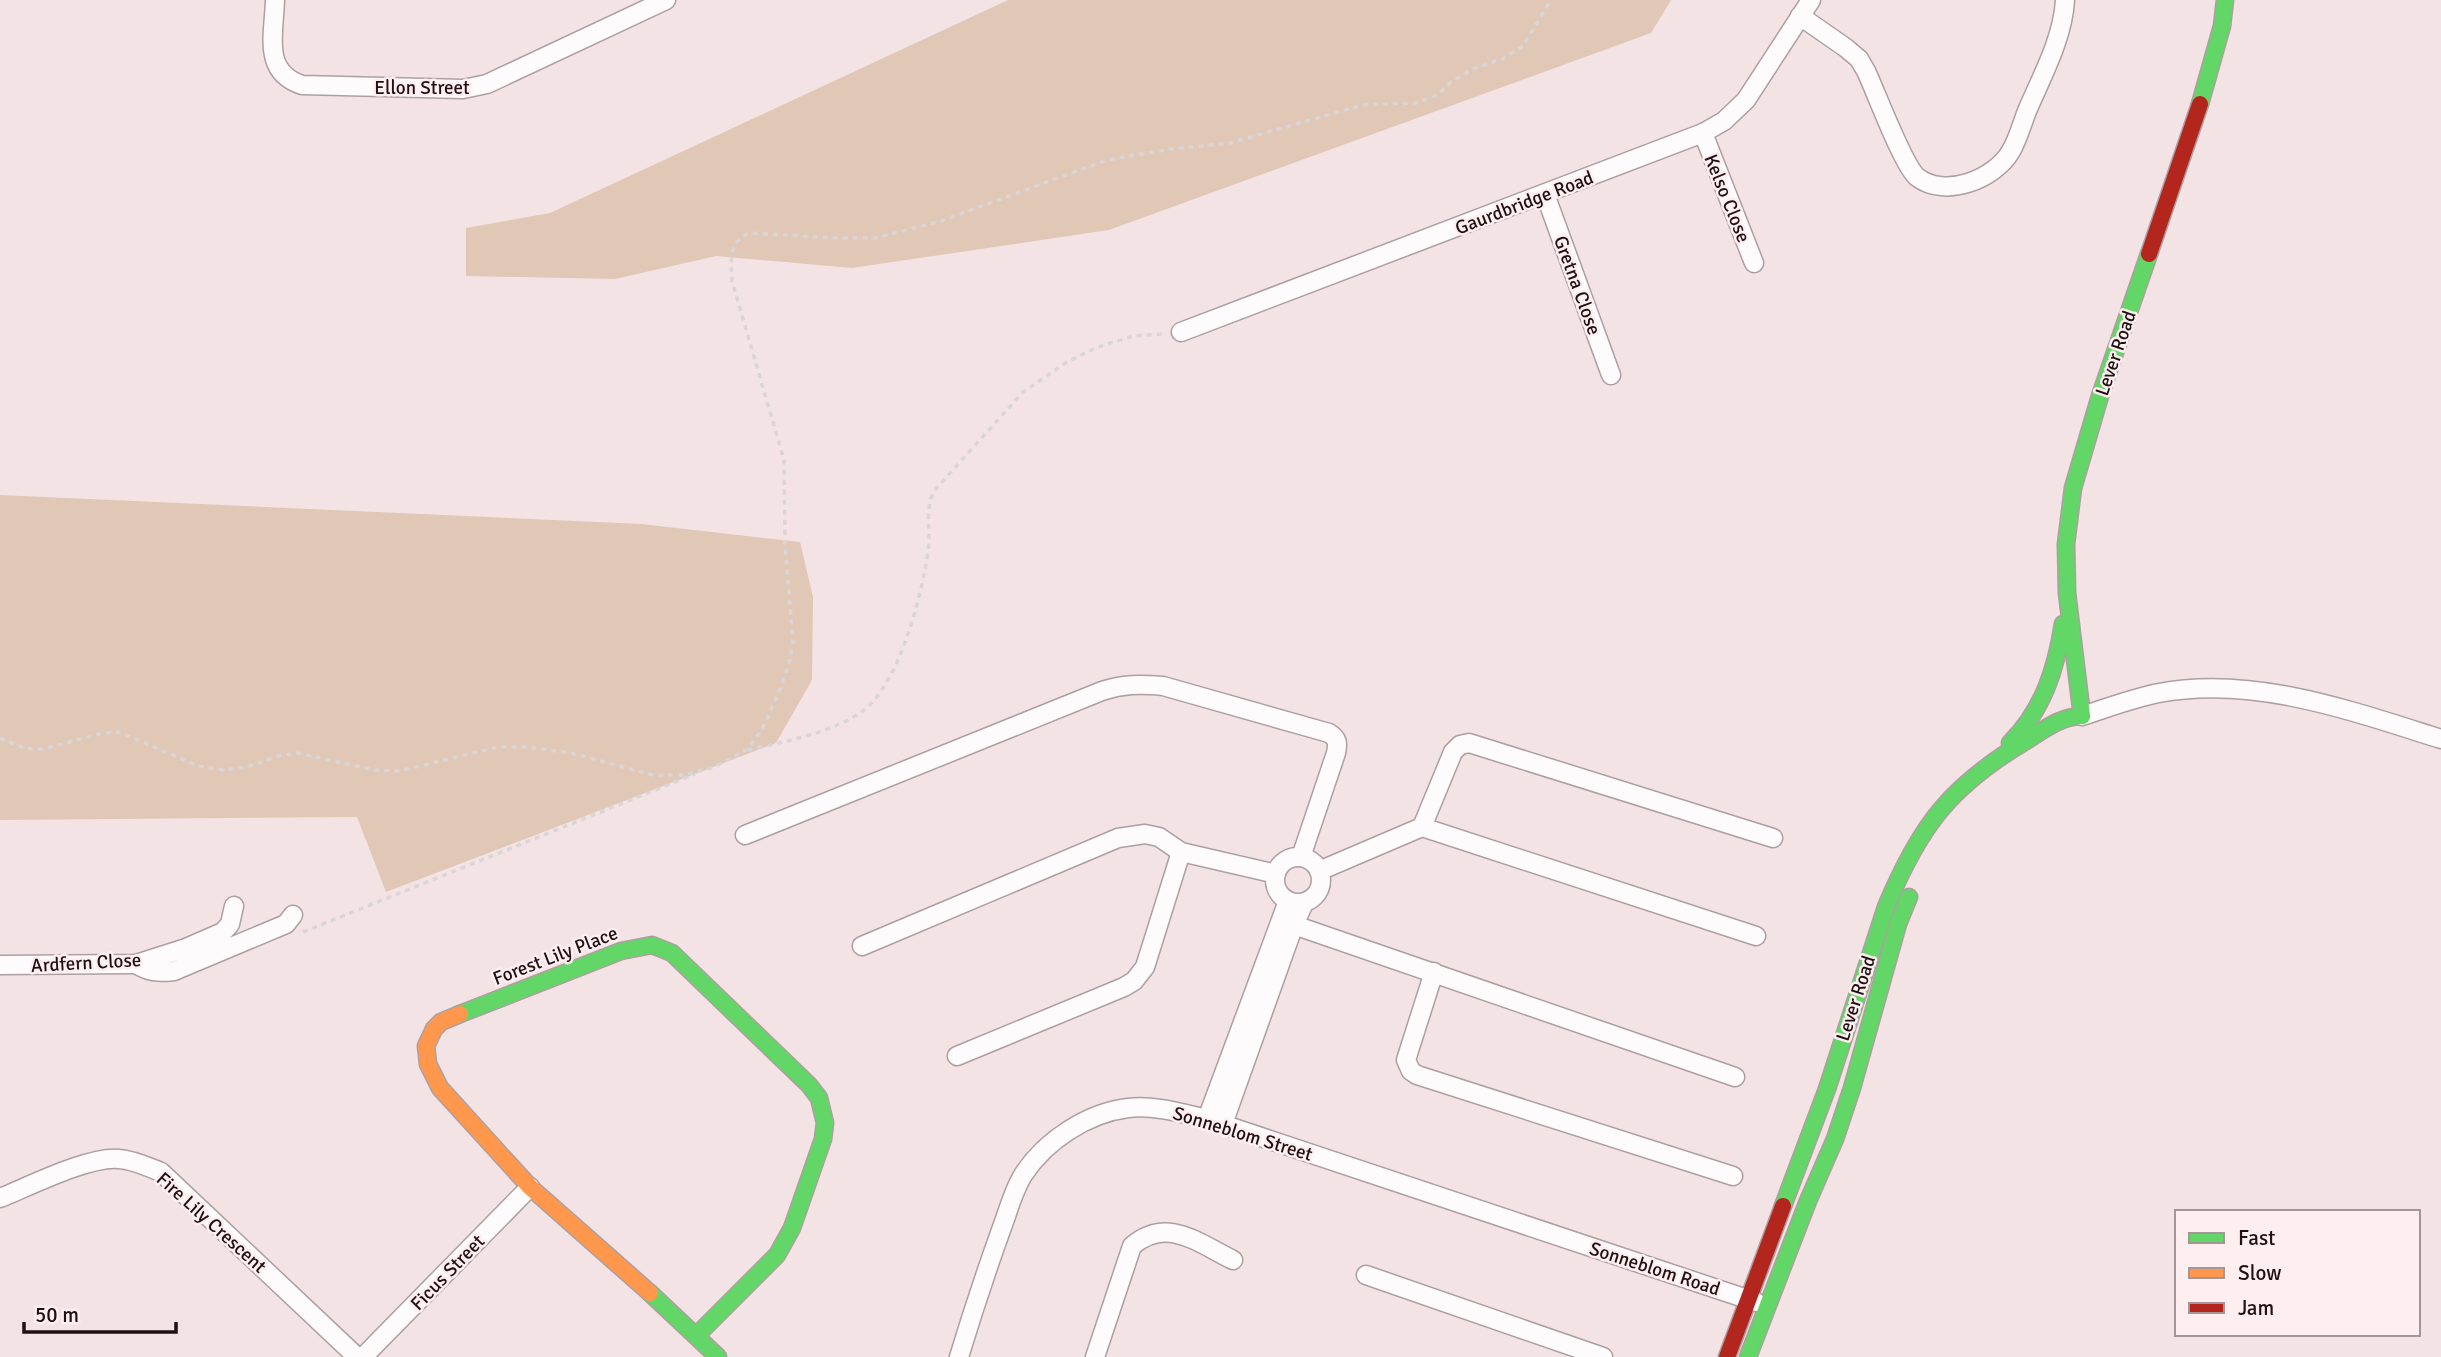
<svg xmlns="http://www.w3.org/2000/svg" width="2441" height="1357" viewBox="0 0 2441 1357" font-family="Signika,sans-serif">
<style>
.green{fill:#e0c7b6}
.lines{fill:none;stroke-linecap:round;stroke-linejoin:round}
.street-casing{stroke:#ad9fa0;stroke-width:21}
.fast-casing{stroke:#ad9fa0;stroke-width:19}
.slow-casing{stroke:#ad9fa0;stroke-width:19}
.jam-casing{stroke:#ad9fa0;stroke-width:19}
.path{stroke:#dad5d6;stroke-width:3.5;stroke-dasharray:5 5;stroke-linecap:butt}
.street{stroke:#fdfbfb;stroke-width:18}
.fast{stroke:#63d668;stroke-width:16}
.slow{stroke:#ff974d;stroke-width:16}
.jam{stroke:#b3261e;stroke-width:16}
.labels{text-anchor:middle;stroke-width:5;stroke-linejoin:round;paint-order:stroke}
.street-label{font-size:19px;fill:#1d1112;stroke:#feeef0}
</style>
<rect width="100%" height="100%" fill="#f4e3e5"/>
<g class="green">
<path d="M1008,0H1671L1651,33L1109,230L852,268L716,256L615,279L466,276V228L550,213Z"/>
<path d="M0,495L641,524L800,542L813,597L812,680L776,743L386,892L357,817L0,820Z"/>
</g>
<g class="lines">
<g class="street-casing">
<g id="street">
<path d="M275,0C274,34 262,72 302,85L463,89L487,84L666,0"/>
<path d="M1800,16L1846,48L1859,59L1866,71C1876,92 1903,165 1917,177C1945,199 1995,179 2011,151C2018,139 2022,124 2027,111C2042,76 2063,38 2065,0"/>
<path d="M1703,133L1754,263"/>
<path d="M1545,194L1611,375"/>
<path d="M1181,332L1703,133L1724,121L1746,100L1811,0"/>
<path d="M2082,716C2107,708 2133,698 2159,693C2253,675 2352,711 2441,739"/>
<path d="M1422,827L1453,752L1460,745L1469,743L1773,838"/>
<path d="M745,835L1102,691C1123,684 1140,684 1163,686L1329,733C1338,739 1338,743 1336,753L1301,857"/>
<circle cx="1298" cy="880" r="23"/>
<path d="M1319,871L1422,827L1756,936"/>
<path d="M1294,925L1735,1077"/>
<path d="M862,946L1118,838L1145,834L1159,837L1181,852L1276,874"/>
<path d="M136,964C149,972 158,973 174,971L286,924L293,915"/>
<path d="M0,965L136,964L186,948L223,932L230,924L234,906"/>
<path d="M1434,972L1406,1060L1411,1071L1417,1075L1733,1176"/>
<path d="M957,1056L1124,987L1134,981L1145,967L1181,852"/>
<path d="M1207,1119L1288,901"/>
<path d="M1223,1124L1294,925L1304,903"/>
<path d="M0,1198C30,1186 89,1156 119,1159C134,1160 148,1167 161,1172L357,1357"/>
<path d="M1366,1275L1603,1357"/>
<path d="M363,1357L530,1187"/>
<path d="M959,1357C972,1314 986,1272 1001,1230C1008,1212 1013,1191 1023,1175C1045,1141 1087,1113 1128,1108C1155,1105 1181,1113 1207,1119L1756,1302"/>
<path d="M1095,1357L1132,1246C1167,1216 1198,1243 1233,1260"/>
</g>
</g>
<g class="fast-casing">
<g id="fast">
<path d="M2200,104L2222,26L2225,0"/>
<path d="M2082,716L2067,593L2066,544L2073,488L2100,396L2149,254"/>
<path d="M2010,743C2043,710 2056,669 2063,624"/>
<path d="M460,1014L621,951L652,945L672,953L809,1085L819,1098L825,1123L823,1139L792,1228L777,1255L697,1335"/>
<path d="M1783,1206L1827,1089L1886,907C1920,825 1951,785 2029,739C2045,729 2062,716 2082,716"/>
<path d="M650,1293L718,1357"/>
<path d="M1748,1357L1808,1201L1835,1139L1852,1088L1898,924L1909,897"/>
</g>
</g>
<g class="slow-casing">
<path id="slow" d="M460,1014L441,1022L434,1029L426,1046L428,1064L440,1088L530,1187L650,1293"/>
</g>
<g class="jam-casing">
<g id="jam">
<path d="M2149,254L2200,104"/>
<path d="M1727,1357L1783,1206"/>
</g>
</g>
<g class="path">
<path d="M0,738L24,748L43,749L103,733L119,732L198,766L223,770L247,767L278,756L297,753L375,770L399,771L498,747H527L571,753L653,775H683L714,767L746,750L762,730L779,692L789,664L793,641L785,545L784,460L732,281C731,261 728,241 750,233L834,238H875L941,221L1107,160L1171,149L1230,143L1363,105L1416,103L1437,95L1451,82L1473,69L1502,59L1523,46L1551,0"/>
<path d="M748,750C783,742 835,732 864,710C897,684 917,610 925,570C927,560 929,548 929,538C929,521 926,508 934,491L1023,392L1067,362L1098,347L1133,336L1163,334"/>
<path d="M303,932L695,774"/>
</g>
<use href="#street" class="street"/>
<use href="#fast" class="fast"/>
<use href="#slow" class="slow"/>
<use href="#jam" class="jam"/>
</g>
<g class="labels">
<g class="street-label">
<text x="422" y="94">Ellon Street</text>
<text transform="translate(1728 198) rotate(68)" y="7">Kelso Close</text>
<text transform="translate(1524 202) rotate(-21)" y="7">Gaurdbridge Road</text>
<text transform="translate(1578 285) rotate(70)" y="7">Gretna Close</text>
<text transform="translate(2115 353) rotate(-71)" y="7">Lever Road</text>
<text transform="translate(555 955) rotate(-21)" y="7">Forest Lily Place</text>
<text transform="translate(86 962) rotate(-3)" y="7">Ardfern Close</text>
<text transform="translate(1855 998) rotate(-72)" y="7">Lever Road</text>
<text transform="translate(1243 1133) rotate(17)" y="7">Sonneblom Street</text>
<text transform="translate(212 1222) rotate(42)" y="7">Fire Lily Crescent</text>
<text transform="translate(1655 1268) rotate(18)" y="7">Sonneblom Road</text>
<text transform="translate(447 1272) rotate(-46)" y="7">Ficus Street</text>
</g>
</g>
<rect x="2175" y="1210" width="245" height="126" fill="#feeef0" stroke="#a49697" stroke-width="2"/>
<rect x="2189" y="1233" width="35" height="10" fill="#63d668" stroke="#a49697" stroke-width="2"/>
<text x="2238" y="1245" font-size="21" fill="#1d1112">Fast</text>
<rect x="2189" y="1268" width="35" height="10" fill="#ff974d" stroke="#a49697" stroke-width="2"/>
<text x="2238" y="1280" font-size="21" fill="#1d1112">Slow</text>
<rect x="2189" y="1303" width="35" height="10" fill="#b3261e" stroke="#a49697" stroke-width="2"/>
<text x="2238" y="1315" font-size="21" fill="#1d1112">Jam</text>
<path d="M24 1322v10h152v-10" fill="none" stroke="#1d1112" stroke-width="3.5"/>
<text x="35" y="1322" font-size="21" fill="#1d1112" stroke="#feeef0" stroke-width="5" paint-order="stroke">50 m</text>
</svg>
